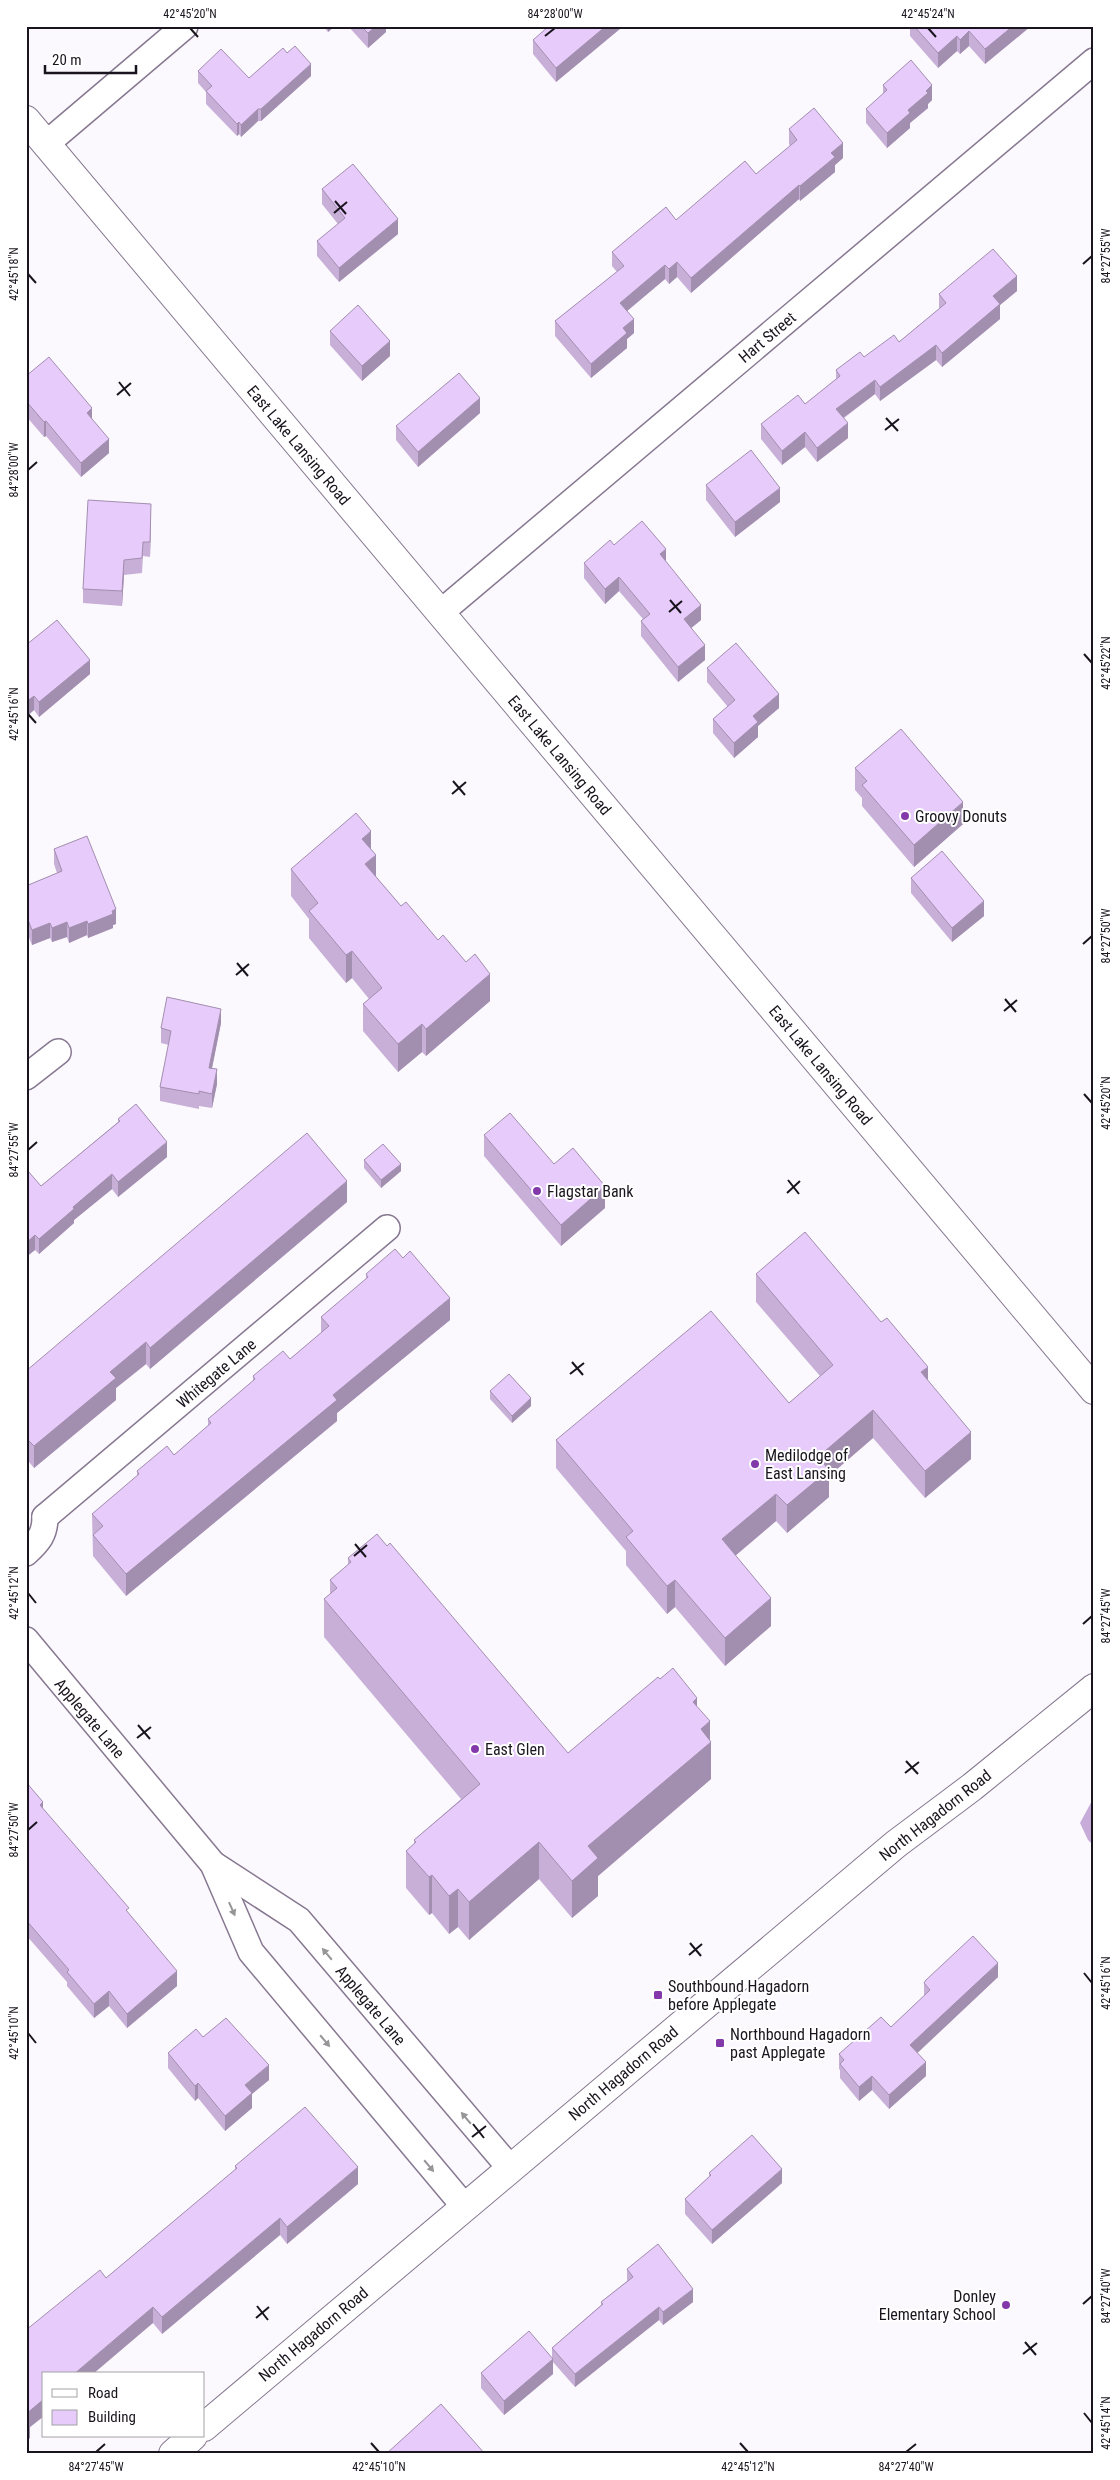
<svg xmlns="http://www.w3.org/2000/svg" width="1120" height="2480" viewBox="0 0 1120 2480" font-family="'Roboto Condensed',sans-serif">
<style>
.water{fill:#c7acda}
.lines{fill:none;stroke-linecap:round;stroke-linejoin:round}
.street-casing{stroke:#867890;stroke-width:28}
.secondary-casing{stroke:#867890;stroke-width:30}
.street{stroke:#fff;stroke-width:25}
.secondary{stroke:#fff;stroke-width:28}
.wall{fill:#c7afd7}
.shaded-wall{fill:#a28eaf}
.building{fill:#e7cbfa;stroke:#a28eaf}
.oneway{fill:#989599}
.ticks{fill:none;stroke:#19141d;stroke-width:2}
.poi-dot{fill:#8439ab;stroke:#fff;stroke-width:2}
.labels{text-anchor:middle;stroke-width:4;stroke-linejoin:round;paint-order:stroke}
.street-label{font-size:16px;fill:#19141d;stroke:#fff}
.poi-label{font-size:16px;fill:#19141d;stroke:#fff;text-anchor:start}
.neatline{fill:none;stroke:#19141d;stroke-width:2}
.ticks-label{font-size:12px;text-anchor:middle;fill:#19141d}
</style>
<rect width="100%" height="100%" fill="#fcf9fe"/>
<path class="water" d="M1094,1797V1846L1088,1840L1080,1823Z"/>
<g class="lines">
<g class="street-casing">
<g id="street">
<path d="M46,144L185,26"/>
<path d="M440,613L1094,61"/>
<path d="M26,1077L58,1052"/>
<path d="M45,1517L387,1228"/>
<path d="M26,1553C39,1541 45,1534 45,1517"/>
<path d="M26,1640L213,1864L251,1952L464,2206"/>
<path d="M213,1864L299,1920L510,2168"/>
</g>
</g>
<g class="secondary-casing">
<g id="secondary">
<path d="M26,120L1094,1390"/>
<path d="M204,2427L896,1844L972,1787L1094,1688"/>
<path d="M173,2454L193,2436"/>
</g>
</g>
<use href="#street" class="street"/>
<use href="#secondary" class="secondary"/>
</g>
<g class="wall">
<path d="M323,26H335L328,32Z"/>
<path d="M348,26H388L386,28V32L368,48Z"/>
<path d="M621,26V28L556,82L533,54V40Z"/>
<path d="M910,26H1031L985,64L969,46L960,54L957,51L938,68L910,36Z"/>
<path d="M287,53L311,76L261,121H258L241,137L239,134L237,136L206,104V92L198,83V71L249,78Z"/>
<path d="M883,85L932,100L928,104V108L910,123V128L887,148L866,123V109L883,94Z"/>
<path d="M789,129L843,158L835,165V172L800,201L799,199L691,293L677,277L669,284L665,279L627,311L634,333L627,339V348L591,378L555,336V321L617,272L612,266V252L676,220L756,174L790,146L789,144Z"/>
<path d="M322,189L398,234L339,282L317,256V241L338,224L322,204Z"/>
<path d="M1017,291L1000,305V319L942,367L936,360L880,401L875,394L844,418L848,438L817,462L805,447L782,465L761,439V424L805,404L836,379V370L899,342L939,309V294Z"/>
<path d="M330,331L390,356L362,381L330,345Z"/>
<path d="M26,376L92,419L109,453L81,477L46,436L44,437L26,416Z"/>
<path d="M480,413L418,467L396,440V426Z"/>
<path d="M706,485L780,502L735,537L706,500Z"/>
<path d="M151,518L150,557L143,556L142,573L124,575L122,606L83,603V589Z"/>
<path d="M614,545L666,562L701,620L691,628L705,660L678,682L641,636V621L643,619L619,591L605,604L584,578V563Z"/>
<path d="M26,645L90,674L39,717L34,710L26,717Z"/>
<path d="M707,668L779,708L758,726V737L734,758L713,733V719L728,707L707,682Z"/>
<path d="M855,768L963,824L914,867L862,806V798L855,790Z"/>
<path d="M54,849L116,924L113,925V928L88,938L87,935L69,943L67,937L52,942L50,938L32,945L26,930V886L57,873L54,864Z"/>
<path d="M371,849L376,877L401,906L438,940L490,1001L426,1056L422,1052L398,1072L363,1031V1004L369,999L352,978L346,983L309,938V919L291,896V869Z"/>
<path d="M911,878L984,916L952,942L911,893Z"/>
<path d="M221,1023L212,1068L217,1084L212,1108L199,1106V1109L160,1101V1087L169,1045L161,1043V1028Z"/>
<path d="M1094,1035V1064L1091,1061V1037Z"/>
<path d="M118,1119L167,1157L118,1197L112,1189L74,1220V1223L39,1254L35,1250L26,1257L41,1186L118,1122Z"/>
<path d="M484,1135L554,1164L605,1208L561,1246L484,1156Z"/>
<path d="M364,1160L401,1171L381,1188L364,1168Z"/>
<path d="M347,1202L150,1369L146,1364L116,1388V1400L34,1468L29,1462L26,1465V1371Z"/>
<path d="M366,1274L450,1320L337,1413V1421L126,1596L93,1556L92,1514L137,1476V1471L174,1455L208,1426V1419L253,1381V1376L290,1359L321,1333V1317L366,1279Z"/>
<path d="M756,1274L928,1381L971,1459L925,1498L873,1438L829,1476V1497L787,1533L776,1521L735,1556L771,1626L725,1666L675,1607L667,1614L626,1565V1551L556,1468V1440L789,1403L820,1376L756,1302Z"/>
<path d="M490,1391L531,1406L512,1423L490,1399Z"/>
<path d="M348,1558L568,1753L660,1679L697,1707L710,1740L711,1779L598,1876V1896L572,1918L539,1879L469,1940L458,1927L449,1934L432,1913L429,1915L406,1888V1851L414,1844V1840L461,1799L324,1637V1599L330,1594V1580L348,1565Z"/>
<path d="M26,1782L43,1809L129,1914L177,1986L127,2028L109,2006L94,2018L67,1986V1982L26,1935Z"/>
<path d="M998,1977L917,2053L926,2076L889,2109L872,2090L859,2101L840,2078V2070L839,2069V2054L891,2027L924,1996V1983Z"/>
<path d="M203,2037L269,2080L252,2094V2108L225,2131L198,2098L195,2101L168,2068V2053Z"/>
<path d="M235,2166L358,2184L287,2244L280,2235L162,2334L153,2323L44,2374V2416L30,2427V2438L26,2330L106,2278L235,2170Z"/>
<path d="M709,2173L782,2183L712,2244L685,2214V2199L709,2177Z"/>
<path d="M627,2269L693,2302L663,2325L659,2320L575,2387L553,2362V2374L504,2415L481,2388V2373L552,2358V2348L601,2305V2302L627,2281Z"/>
</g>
<g class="shaded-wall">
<path d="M328,26H335L328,32Z"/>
<path d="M376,26H388L386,28V32L368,48V33Z"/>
<path d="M606,26H621V28L556,82V68Z"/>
<path d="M1013,26H1031L985,64V49Z"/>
<path d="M969,31V46L960,54V40Z"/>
<path d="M957,36V51L938,68V53Z"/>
<path d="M311,64V76L261,121V109Z"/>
<path d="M932,85V100L928,104V108L910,123V128L887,148V133L926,91Z"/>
<path d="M258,109V121L241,137V125Z"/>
<path d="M239,122V134L237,136V124Z"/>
<path d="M843,143V158L835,165V172L800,201V186L831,153Z"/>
<path d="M799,185V199L691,293V278Z"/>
<path d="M398,219V234L339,282V268Z"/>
<path d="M677,262V277L669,284V269Z"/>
<path d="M665,265V279L620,317V303Z"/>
<path d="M1017,276V291L1000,305V319L942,367V353L993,296Z"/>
<path d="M634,319V333L627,339V348L591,378V364L623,328Z"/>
<path d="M390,341V356L362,381V366Z"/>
<path d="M936,345V360L880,401V387Z"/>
<path d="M875,380V394L836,423V409Z"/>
<path d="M480,398V413L418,467V452Z"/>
<path d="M92,408V422L87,413Z"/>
<path d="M46,421V436L44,437V422Z"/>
<path d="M848,423V438L817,462V448Z"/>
<path d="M805,432V447L782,465V451Z"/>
<path d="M109,439V453L81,477V463Z"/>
<path d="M780,488V502L735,537V522Z"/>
<path d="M151,504V518L150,557V542Z"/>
<path d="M666,549V563L660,554Z"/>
<path d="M124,560V575L122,606V591Z"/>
<path d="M619,577V591L605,604V589Z"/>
<path d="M701,605V620L684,634V619Z"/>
<path d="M705,645V660L678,682V667Z"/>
<path d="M90,660V674L39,717V702Z"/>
<path d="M779,694V708L758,726V737L734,758V743L753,716Z"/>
<path d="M34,696V710L26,717V702Z"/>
<path d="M963,802V824L914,867V845Z"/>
<path d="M371,831V859L362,839Z"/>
<path d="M376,855V883L365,864Z"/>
<path d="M984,901V916L952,942V928Z"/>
<path d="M116,909V924L113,925V928L88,938V924Z"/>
<path d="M87,921V935L69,943V928Z"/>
<path d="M67,922V937L52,942V928Z"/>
<path d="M50,923V938L32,945V930Z"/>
<path d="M352,951V978L346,983V955Z"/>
<path d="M490,974V1001L426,1056V1029Z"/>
<path d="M221,1009V1023L209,1083V1068Z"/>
<path d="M422,1024V1052L398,1072V1044Z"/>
<path d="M217,1069V1084L212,1108V1094Z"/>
<path d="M167,1142V1157L118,1197V1182Z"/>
<path d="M401,1164V1171L381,1188V1180Z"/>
<path d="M112,1174V1189L74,1220V1223L39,1254V1239L73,1207Z"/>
<path d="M347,1181V1202L150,1369V1348Z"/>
<path d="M605,1186V1208L561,1246V1225Z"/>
<path d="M35,1235V1250L26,1257V1243Z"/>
<path d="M450,1298V1320L337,1413V1421L126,1596V1574L333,1395Z"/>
<path d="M146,1342V1364L116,1388V1400L34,1468V1446L110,1372Z"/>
<path d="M928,1367V1394L921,1372Z"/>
<path d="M531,1398V1406L512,1423V1416Z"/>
<path d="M873,1410V1438L829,1476V1497L787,1533V1505L818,1457Z"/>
<path d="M971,1432V1459L925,1498V1471Z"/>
<path d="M29,1441V1462L26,1465V1443Z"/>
<path d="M776,1494V1521L722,1567V1539Z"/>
<path d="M675,1580V1607L667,1614V1586Z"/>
<path d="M771,1598V1626L725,1666V1638Z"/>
<path d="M697,1698V1736L693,1702Z"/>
<path d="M710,1721V1743L711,1742V1779L598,1876V1896L572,1918V1881L588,1846L701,1729Z"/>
<path d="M43,1802V1817L40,1805Z"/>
<path d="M539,1842V1879L469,1940V1902Z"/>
<path d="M432,1875V1913L429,1915V1877Z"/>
<path d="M458,1889V1927L449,1934V1896Z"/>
<path d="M998,1963V1977L910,2060V2045Z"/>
<path d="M177,1971V1986L127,2028V2014Z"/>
<path d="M109,1991V2006L94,2018V2004Z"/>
<path d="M926,2062V2076L889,2109V2095Z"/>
<path d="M269,2065V2080L252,2094V2108L225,2131V2116L245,2085Z"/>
<path d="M872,2076V2090L859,2101V2087Z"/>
<path d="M198,2083V2098L195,2101V2086Z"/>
<path d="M358,2167V2184L287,2244V2227Z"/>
<path d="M782,2169V2183L712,2244V2230Z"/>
<path d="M280,2218V2235L162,2334V2317Z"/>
<path d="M693,2289V2302L663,2325V2312Z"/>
<path d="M153,2307V2323L93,2374H74Z"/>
<path d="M659,2307V2320L575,2387V2374Z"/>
<path d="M553,2359V2374L504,2415V2401Z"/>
<path d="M44,2399V2416L30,2427V2438L26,2442V2414Z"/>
</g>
<g class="building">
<path d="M361,26H376L368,33Z"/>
<path d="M549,26H606L556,68L533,40Z"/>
<path d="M914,26H1013L985,49L969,31L960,40L957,36L938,53Z"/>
<path d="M295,46L311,64L261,109H258L241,125L239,122L237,124L206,91L212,86L198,71L221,49L249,78L283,48L287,53Z"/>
<path d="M911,60L932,85L926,91L928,93L908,110L910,113L887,133L866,109L887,90L883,85Z"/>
<path d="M814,108L843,143L831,153L835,157L800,186L799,185L691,278L677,262L669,269L665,265L620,303L634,319L623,328L627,333L591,364L555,321L624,266L612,252L666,207L676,220L745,161L756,174L797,140L789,129Z"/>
<path d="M353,164L398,219L339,268L317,241L345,218L322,189Z"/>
<path d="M993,249L1017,276L993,296L1000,304L942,353L936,345L880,387L875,380L836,409L848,423L817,448L805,432L782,451L761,424L798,395L805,404L840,376L836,370L860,352L864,357L894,335L899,342L946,303L939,294Z"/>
<path d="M358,305L390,341L362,366L330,331Z"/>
<path d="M49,357L92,408L87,413L109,439L81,463L46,421L44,422L26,401V376Z"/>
<path d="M459,373L480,398L418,452L396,426Z"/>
<path d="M751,450L780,488L735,522L706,485Z"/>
<path d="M88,500L151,504L150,542H143L142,558L124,560L122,591L83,589Z"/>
<path d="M642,521L666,549L660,554L701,605L684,619L705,645L678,667L641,621L650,614L619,577L605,589L584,563L610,540L614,545Z"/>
<path d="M57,620L90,660L39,702L34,696L26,702V645Z"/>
<path d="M736,643L779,694L753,716L758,722L734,743L713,719L735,700L707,668Z"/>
<path d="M901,729L963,802L914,845L862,785L867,781L855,768Z"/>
<path d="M356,813L371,831L362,839L376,855L365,864L401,906L406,902L438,940L443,935L466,962L475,954L490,974L426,1029L422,1024L398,1044L363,1004L382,988L352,951L346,955L309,911L318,903L291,869Z"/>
<path d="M87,836L116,909L112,911L113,914L88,924L87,921L69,928L67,922L52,928L50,923L32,930L26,915V886L62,871L54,849Z"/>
<path d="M942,851L984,901L952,928L911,878Z"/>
<path d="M167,997L221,1009L209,1068L217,1069L212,1094L199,1091V1094L160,1087L171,1031L161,1028Z"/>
<path d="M136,1104L167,1142L118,1182L112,1174L73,1207L74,1209L39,1239L35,1235L26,1243V1172L28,1171L41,1186L120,1121L118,1119Z"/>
<path d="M510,1113L554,1164L573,1148L605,1186L561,1225L484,1135Z"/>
<path d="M307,1133L347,1181L150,1348L146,1342L110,1372L116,1378L34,1446L29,1441L26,1443V1371Z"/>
<path d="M383,1144L401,1164L381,1180L364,1160Z"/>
<path d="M805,1232L881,1322L887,1318L928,1367L921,1372L971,1432L925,1471L873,1410L818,1457L829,1470L787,1505L776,1494L722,1539L771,1598L725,1638L675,1580L667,1586L626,1537L633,1531L556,1440L711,1311L789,1403L833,1365L756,1274Z"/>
<path d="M395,1249L403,1258L410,1251L450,1298L333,1395L337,1400L126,1574L93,1535L103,1526L92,1514L139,1474L137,1471L167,1446L174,1455L211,1423L208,1419L255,1379L253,1376L283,1351L290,1359L329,1326L321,1317L368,1277L366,1274Z"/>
<path d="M509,1374L531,1398L512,1416L490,1391Z"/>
<path d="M377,1534L387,1546L390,1543L568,1753L658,1677L660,1679L673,1668L697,1698L693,1702L710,1721L701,1729L711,1742L588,1846L598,1858L572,1881L539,1842L469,1902L458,1889L449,1896L432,1875L429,1877L406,1851L416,1842L414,1840L480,1784L324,1599L337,1588L330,1580L351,1562L348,1558Z"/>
<path d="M26,1782L43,1802L40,1805L129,1908L126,1910L177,1971L127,2014L109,1991L94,2004L67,1972L69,1970L26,1920Z"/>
<path d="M973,1936L998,1963L910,2045L926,2062L889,2095L872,2076L859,2087L840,2064L844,2060L839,2054L881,2017L891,2027L930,1990L924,1983L926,1980Z"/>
<path d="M226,2018L269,2065L245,2085L252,2093L225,2116L198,2083L195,2086L168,2053L196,2029L203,2037Z"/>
<path d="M305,2107L358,2167L287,2227L280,2218L162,2317L153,2307L74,2374H44V2399L26,2414V2330L100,2270L106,2278L237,2168L235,2166Z"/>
<path d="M752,2135L782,2169L712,2230L685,2199L711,2175L709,2173Z"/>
<path d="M658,2244L693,2289L663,2312L659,2307L575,2374L552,2348L603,2304L601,2302L633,2277L627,2269Z"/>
<path d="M529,2331L553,2359L504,2401L481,2373Z"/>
<path d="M441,2404L485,2454H386Z"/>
<path d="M26,2417L30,2422L26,2425Z"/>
</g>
<defs><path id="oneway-solid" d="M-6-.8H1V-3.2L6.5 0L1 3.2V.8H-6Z" transform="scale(1.25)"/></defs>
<g class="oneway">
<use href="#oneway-solid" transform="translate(232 1909) rotate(66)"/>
<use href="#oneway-solid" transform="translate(327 1954) rotate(-130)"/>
<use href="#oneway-solid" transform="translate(325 2041) rotate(50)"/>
<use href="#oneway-solid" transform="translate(466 2118) rotate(-130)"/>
<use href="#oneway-solid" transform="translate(429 2166) rotate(50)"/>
</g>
<path class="ticks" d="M190,28L198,37M928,28L936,37M545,36L555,28M335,201L346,214M334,213L347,202M1083,264L1092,256M28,274L36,283M119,382L130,396M117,395L131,383M886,418L898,431M885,430L899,419M28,470L37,462M670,600L681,613M669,612L682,601M1084,654L1092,663M28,714L36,723M453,781L465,795M452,794L466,782M1083,944L1092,936M237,963L248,976M236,975L249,964M1005,999L1016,1012M1004,1011L1017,1000M1084,1094L1092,1103M28,1150L37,1142M788,1180L799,1194M787,1193L800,1181M572,1362L583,1375M570,1374L584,1363M355,1544L366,1557M354,1556L367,1545M28,1593L36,1603M1083,1624L1092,1616M138,1725L150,1739M137,1738L151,1727M906,1761L918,1774M905,1773L919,1762M28,1830L37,1822M690,1943L701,1956M689,1955L702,1944M1084,1973L1092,1983M28,2033L36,2043M473,2124L484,2138M472,2137L486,2126M1083,2304L1092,2296M257,2306L268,2320M256,2318L269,2307M1025,2342L1036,2355M1023,2354L1037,2343M1084,2413L1092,2423M371,2443L379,2452M740,2443L748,2452M96,2452L105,2444M906,2452L916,2444"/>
<g class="poi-dot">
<circle cx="905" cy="816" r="5"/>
<circle cx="537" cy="1191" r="5"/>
<circle cx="755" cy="1464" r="5"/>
<circle cx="475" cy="1749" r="5"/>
<rect x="653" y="1990" width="10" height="10" rx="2.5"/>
<rect x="715" y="2038" width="10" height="10" rx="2.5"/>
<circle cx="1006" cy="2305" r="5"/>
</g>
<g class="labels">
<g class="street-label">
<text transform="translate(767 337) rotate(-40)" y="6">Hart Street</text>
<text transform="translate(299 445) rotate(50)" y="6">East Lake Lansing Road</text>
<text transform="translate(560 755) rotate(50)" y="6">East Lake Lansing Road</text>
<text transform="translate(821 1065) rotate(50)" y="6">East Lake Lansing Road</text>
<text transform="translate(216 1373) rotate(-40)" y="6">Whitegate Lane</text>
<text transform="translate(90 1718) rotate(50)" y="6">Applegate Lane</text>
<text transform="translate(935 1815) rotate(-38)" y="6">North Hagadorn Road</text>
<text transform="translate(371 2005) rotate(50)" y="6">Applegate Lane</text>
<text transform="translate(623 2073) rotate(-40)" y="6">North Hagadorn Road</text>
<text transform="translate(313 2334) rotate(-40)" y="6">North Hagadorn Road</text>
</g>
<g class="poi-label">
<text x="915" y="822">Groovy Donuts</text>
<text x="547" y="1197">Flagstar Bank</text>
<text x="765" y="1461">Medilodge of<tspan x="765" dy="18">East Lansing</tspan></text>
<text x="485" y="1755">East Glen</text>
<text x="668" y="1992">Southbound Hagadorn<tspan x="668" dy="18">before Applegate</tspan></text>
<text x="730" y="2040">Northbound Hagadorn<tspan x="730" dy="18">past Applegate</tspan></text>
<text x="996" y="2302" text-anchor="end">Donley<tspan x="996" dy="18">Elementary School</tspan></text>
</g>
</g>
<rect width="1120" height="2480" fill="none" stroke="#ffffff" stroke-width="55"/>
<rect x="42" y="2372" width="162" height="65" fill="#ffffff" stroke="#a3a1a5"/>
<rect x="52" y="2389" width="25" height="8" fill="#ffffff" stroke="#a3a1a5"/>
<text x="88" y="2398" font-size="15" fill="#19141d">Road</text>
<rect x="52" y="2410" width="25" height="15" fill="#e7cbfa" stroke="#a3a1a5"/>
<text x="88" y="2422" font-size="15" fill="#19141d">Building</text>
<path d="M45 65v8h91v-8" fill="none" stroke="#19141d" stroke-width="2.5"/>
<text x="52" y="65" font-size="15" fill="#19141d" stroke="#ffffff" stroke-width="4" paint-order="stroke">20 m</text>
<rect x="28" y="28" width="1064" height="2424" class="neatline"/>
<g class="ticks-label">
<text x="190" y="18">42°45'20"N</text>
<text x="555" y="18">84°28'00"W</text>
<text x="928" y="18">42°45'24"N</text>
<text transform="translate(1106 256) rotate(-90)" y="4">84°27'55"W</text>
<text transform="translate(14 274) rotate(-90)" y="4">42°45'18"N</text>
<text transform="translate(14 470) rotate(-90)" y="4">84°28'00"W</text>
<text transform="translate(1106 663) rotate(-90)" y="4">42°45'22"N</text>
<text transform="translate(14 714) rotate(-90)" y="4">42°45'16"N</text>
<text transform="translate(1106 936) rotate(-90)" y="4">84°27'50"W</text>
<text transform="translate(1106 1103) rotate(-90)" y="4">42°45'20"N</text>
<text transform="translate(14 1150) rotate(-90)" y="4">84°27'55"W</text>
<text transform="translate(14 1593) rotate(-90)" y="4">42°45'12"N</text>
<text transform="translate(1106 1616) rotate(-90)" y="4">84°27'45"W</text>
<text transform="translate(14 1830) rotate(-90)" y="4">84°27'50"W</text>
<text transform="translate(1106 1983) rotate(-90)" y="4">42°45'16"N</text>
<text transform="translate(14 2033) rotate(-90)" y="4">42°45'10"N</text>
<text transform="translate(1106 2296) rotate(-90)" y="4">84°27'40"W</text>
<text transform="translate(1106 2423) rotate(-90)" y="4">42°45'14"N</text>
<text x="96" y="2471">84°27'45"W</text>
<text x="379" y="2471">42°45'10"N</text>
<text x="748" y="2471">42°45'12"N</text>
<text x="906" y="2471">84°27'40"W</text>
</g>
</svg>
